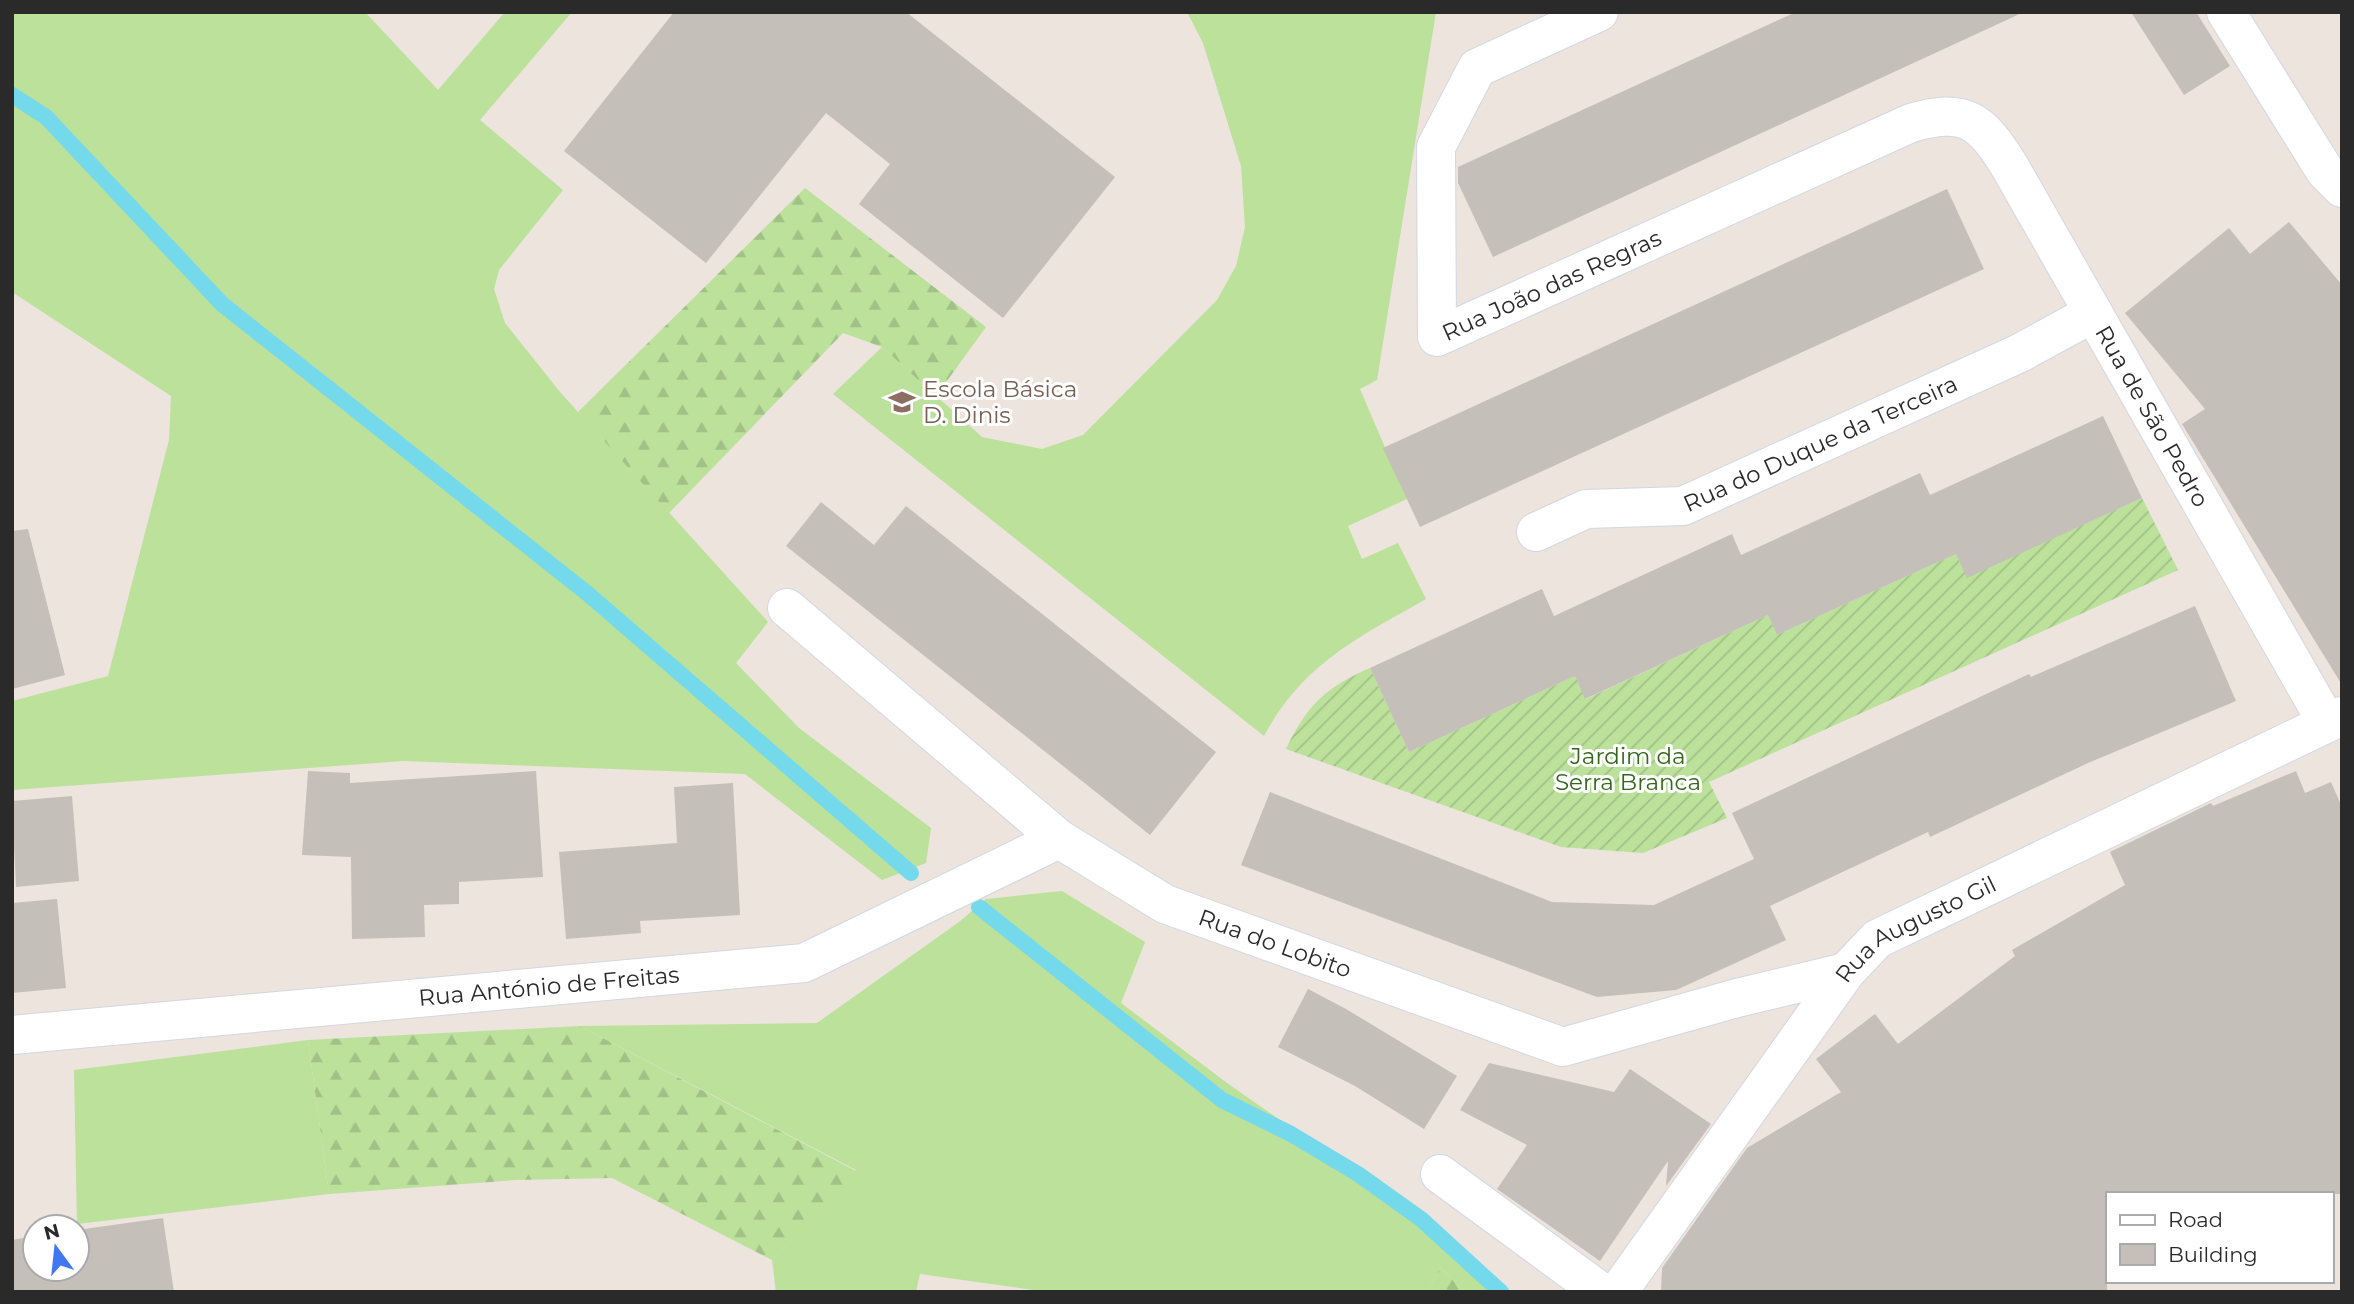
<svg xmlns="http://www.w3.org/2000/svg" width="2354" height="1304" viewBox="0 0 2354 1304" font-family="Montserrat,sans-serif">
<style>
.grass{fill:#bbe19b}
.forest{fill:url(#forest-firs)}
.garden{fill:url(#garden-furrows)}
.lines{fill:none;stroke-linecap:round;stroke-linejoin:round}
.stream{stroke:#73d9eb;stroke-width:16}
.building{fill:#c4bfb8}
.street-casing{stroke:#d2d7e3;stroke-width:40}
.street{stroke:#fff;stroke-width:38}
.labels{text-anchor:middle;stroke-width:6;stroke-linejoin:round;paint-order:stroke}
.street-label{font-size:23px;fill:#2a2a2a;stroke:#fff}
.education-label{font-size:23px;fill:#785e54;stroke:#fff;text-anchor:start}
.park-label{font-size:23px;fill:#34661c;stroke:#fff}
</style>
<defs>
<pattern id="forest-firs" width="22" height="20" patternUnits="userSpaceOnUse" patternTransform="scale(1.75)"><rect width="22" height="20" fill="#bbe19b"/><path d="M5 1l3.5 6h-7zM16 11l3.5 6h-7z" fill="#a1c186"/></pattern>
<pattern id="garden-furrows" width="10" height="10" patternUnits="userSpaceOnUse" patternTransform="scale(1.75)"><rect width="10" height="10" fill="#bbe19b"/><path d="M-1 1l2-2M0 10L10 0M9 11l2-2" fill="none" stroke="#a1c186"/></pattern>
</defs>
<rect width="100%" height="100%" fill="#ece4dd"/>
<g class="grass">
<path d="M12,12H365L438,90L505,12H572L480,120L563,190L499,270L494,289L505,323L560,392L768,622L736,663L799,728L931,828L926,863L882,880L745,774L403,761L12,790V701L108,676L169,440L171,396L12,292Z"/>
<path d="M1187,12H1436L1377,380L1360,389L1407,499L1348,526L1362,559L1398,543L1426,599C1359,637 1302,664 1264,736L833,394L882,347L982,437L1042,449L1083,435L1217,300L1236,266L1245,227L1241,166L1203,43Z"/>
<path d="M1062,891L1145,942L1121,1003L1227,1083L1464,1249L1511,1292H1465L1440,1267L1428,1292H1048L920,1274L916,1292H776L772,1260L856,1170L580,1026L817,1023L959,922L986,899Z"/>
<path d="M308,1040L329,1194L77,1224L74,1070Z"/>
</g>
<g class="forest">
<path d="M805,188L986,327L936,396L882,347L843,333L669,513L578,412Z"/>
<path d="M580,1026L856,1171L772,1260L612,1178L515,1180L329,1194L308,1040Z"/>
<path d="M1440,1267L1465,1292H1428Z"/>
</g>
<path class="garden" d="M2142,498L2178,570L1709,782L1727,818L1643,853L1561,847L1286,749C1307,705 1326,687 1370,668L1409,752L1575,676L1586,699L1768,615L1777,635L1956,554L1967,577Z"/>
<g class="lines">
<g class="stream">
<path d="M12,95L46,117L222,304L588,594L911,873"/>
<path d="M979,907L1222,1100L1291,1134L1358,1174L1421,1219L1501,1292"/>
</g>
</g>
<g class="building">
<path d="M674,12H906L1115,177L1003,318L859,204L890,164L826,113L706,263L564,151Z"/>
<path d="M1796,12H2024L1493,257L1458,183V167Z"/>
<path d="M2131,12H2196L2230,66L2184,95Z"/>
<path d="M1947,189L1984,269L1420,527L1383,448Z"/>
<path d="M2289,222L2342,285V685L2182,424L2205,409L2125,313L2229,228L2250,254Z"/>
<path d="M2103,416L2142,498L1967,578L1956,554L1777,635L1768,615L1585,699L1575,676L1409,752L1370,668L1542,589L1554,616L1732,534L1741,555L1920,473L1930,495Z"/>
<path d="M821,502L874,545L906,506L1216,752L1150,835L786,546Z"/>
<path d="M28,529L65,675L12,689V531Z"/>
<path d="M2195,606L2236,701L2088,763L1930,837L1928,832L1770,906L1786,940L1676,990L1597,997L1241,865L1270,792L1552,902L1654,905L1754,859L1732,813L2029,674L2031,677Z"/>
<path d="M308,771L350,773V783L536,771L543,877L459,882V904L424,905L425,937L352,939L351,857L302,855Z"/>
<path d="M2296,771L2305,793L2331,782L2342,807V1194H2107V1292H1661L1662,1268L1747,1148L1841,1092L1816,1059L1875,1014L1898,1044L2015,956L2012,950L2125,885L2110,852L2211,803L2213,806Z"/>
<path d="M733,783L740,915L640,921L641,933L566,939L559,852L677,843L674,787Z"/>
<path d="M72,796L79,881L16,887L12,801Z"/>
<path d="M57,899L66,988L12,993V903Z"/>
<path d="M1308,989L1346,1009L1457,1076L1424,1129L1355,1086L1278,1047Z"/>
<path d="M1489,1063L1614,1092L1630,1069L1711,1124L1666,1186L1668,1161L1600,1261L1497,1189L1527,1145L1460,1110Z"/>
<path d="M163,1218L174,1292H12V1240L35,1236V1269H77V1230Z"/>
</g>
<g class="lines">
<g class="street-casing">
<g id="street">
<path id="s1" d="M1599,12L1477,68L1436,147L1437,337L1911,123C1965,107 1981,120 2010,167L2327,723"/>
<path d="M2226,12L2325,171L2342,188"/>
<path id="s2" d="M1536,532L1586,509L1683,506L2020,353L2093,313"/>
<path id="s3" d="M787,608L1059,839L1165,904L1563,1047L1737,998L1846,972"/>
<path id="s4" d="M12,1035L804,963L1059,839"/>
<path d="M1440,1174L1601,1292"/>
<path id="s5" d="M1618,1292L1846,972L1877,939L2342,716"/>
</g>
</g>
<use href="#street" class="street"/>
</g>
<defs>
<g id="school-bare" transform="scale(2.1)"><path d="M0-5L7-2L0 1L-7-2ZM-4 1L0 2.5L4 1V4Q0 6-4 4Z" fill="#8d6e63" stroke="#fff" stroke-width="2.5" paint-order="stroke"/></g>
</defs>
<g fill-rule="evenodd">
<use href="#school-bare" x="902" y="402"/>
</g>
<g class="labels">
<g class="street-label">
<text dy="8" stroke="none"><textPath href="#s1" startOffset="539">Rua João das Regras</textPath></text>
<text dy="8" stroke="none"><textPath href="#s1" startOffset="1342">Rua de São Pedro</textPath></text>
<text dy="8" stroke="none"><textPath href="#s2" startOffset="303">Rua do Duque da Terceira</textPath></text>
<text dy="8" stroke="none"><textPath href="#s5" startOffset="476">Rua Augusto Gil</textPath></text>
<text dy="8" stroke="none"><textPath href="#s3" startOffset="598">Rua do Lobito</textPath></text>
<text dy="8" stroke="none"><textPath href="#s4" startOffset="539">Rua António de Freitas</textPath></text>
</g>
<g class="education-label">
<text x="923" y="397">Escola Básica<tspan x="923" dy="26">D. Dinis</tspan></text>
</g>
<g class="park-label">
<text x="1628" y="764">Jardim da<tspan x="1628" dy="26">Serra Branca</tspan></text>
</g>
</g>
<rect width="2354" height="1304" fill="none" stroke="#2a2a2a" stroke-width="28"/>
<rect x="2106" y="1192" width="228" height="91" fill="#ffffff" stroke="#aaaaaa" stroke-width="2"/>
<rect x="2120" y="1215" width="35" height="10" fill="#ffffff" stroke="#aaaaaa" stroke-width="2"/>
<text x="2168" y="1227" font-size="21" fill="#2a2a2a">Road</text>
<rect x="2120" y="1244" width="35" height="21" fill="#c4bfb8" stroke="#aaaaaa" stroke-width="2"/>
<text x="2168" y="1262" font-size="21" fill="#2a2a2a">Building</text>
<g transform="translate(56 1248) rotate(345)"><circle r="33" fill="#ffffff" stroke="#aaaaaa" stroke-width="2"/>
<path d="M0-5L12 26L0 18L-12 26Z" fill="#4277f4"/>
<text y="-10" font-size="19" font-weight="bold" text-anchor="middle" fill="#2a2a2a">N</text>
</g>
</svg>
